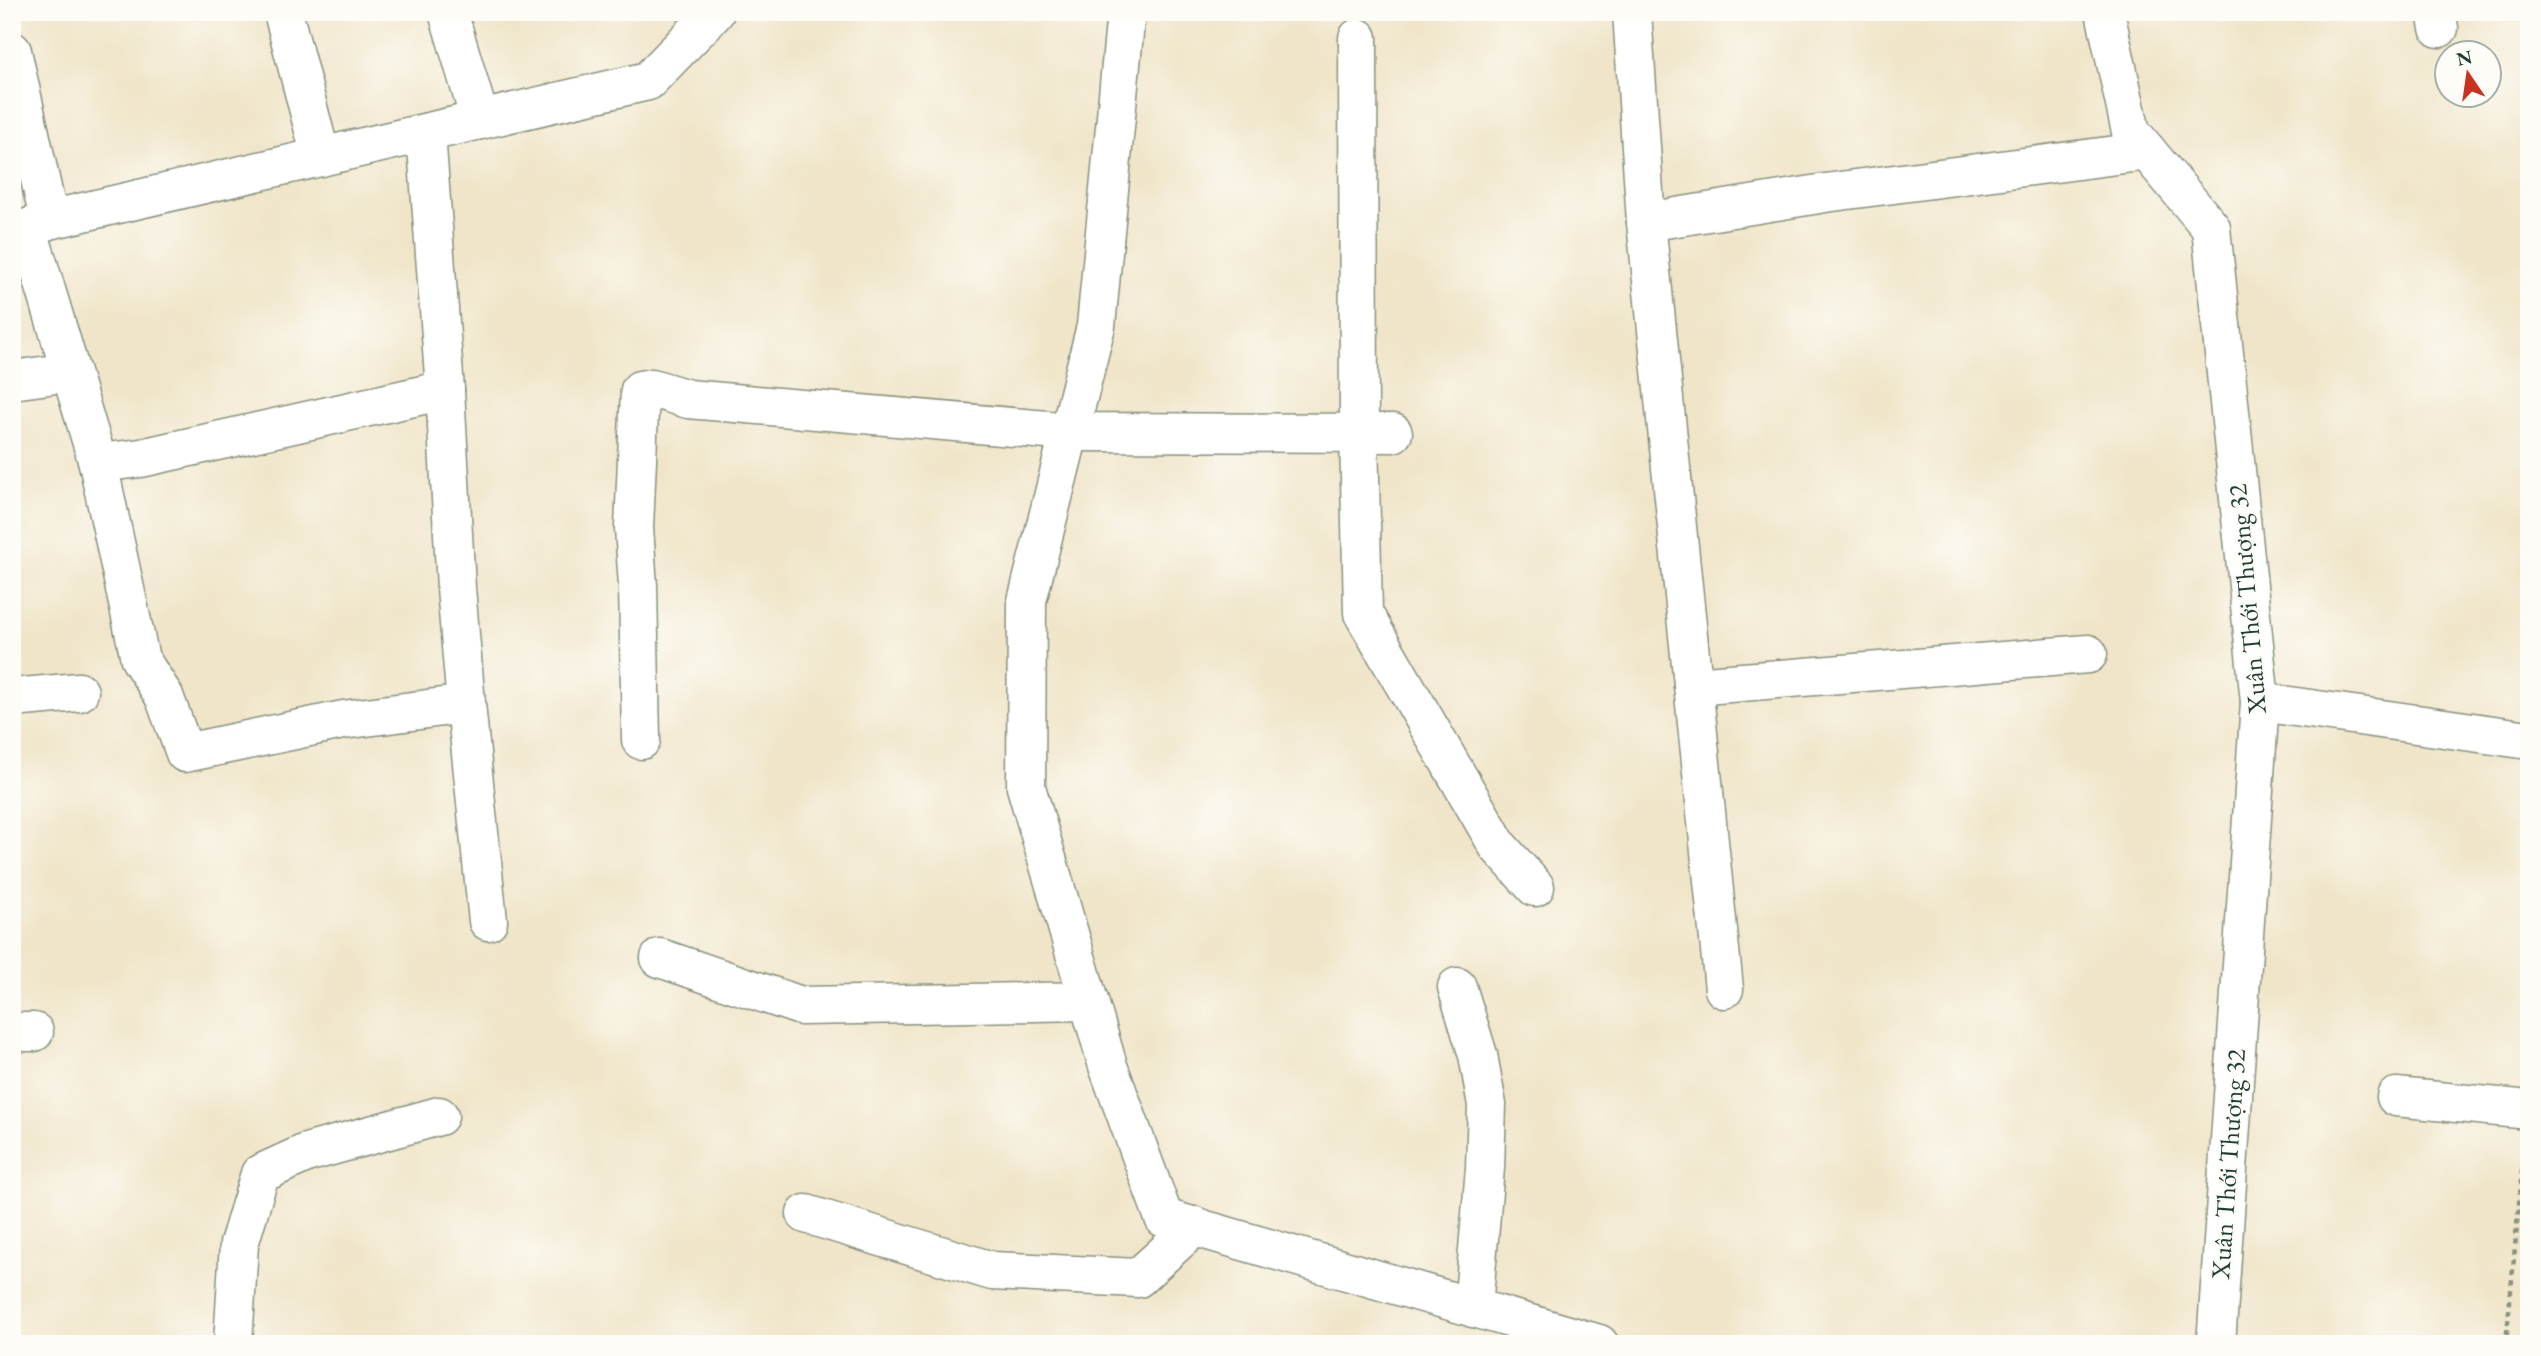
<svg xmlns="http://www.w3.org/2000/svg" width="2541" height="1356" viewBox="0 0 2541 1356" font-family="'EB Garamond',serif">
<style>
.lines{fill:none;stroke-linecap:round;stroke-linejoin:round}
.minor-casing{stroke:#88917e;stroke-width:41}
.path{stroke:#88917e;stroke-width:4.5;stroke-dasharray:5 5;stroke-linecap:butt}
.minor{stroke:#fff;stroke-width:38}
.labels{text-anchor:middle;stroke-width:5;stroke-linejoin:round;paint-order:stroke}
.street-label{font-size:26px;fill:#1f3d34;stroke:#fdfcf7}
</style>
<rect width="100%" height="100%" fill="#fdfcf7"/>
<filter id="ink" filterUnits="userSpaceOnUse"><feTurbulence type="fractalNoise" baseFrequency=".0143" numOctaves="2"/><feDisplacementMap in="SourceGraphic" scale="14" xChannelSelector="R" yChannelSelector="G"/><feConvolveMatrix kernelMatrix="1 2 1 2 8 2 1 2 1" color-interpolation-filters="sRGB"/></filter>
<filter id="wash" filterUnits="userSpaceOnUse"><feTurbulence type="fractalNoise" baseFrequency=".00686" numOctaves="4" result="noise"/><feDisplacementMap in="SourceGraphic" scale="28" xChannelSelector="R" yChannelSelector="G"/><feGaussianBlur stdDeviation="1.57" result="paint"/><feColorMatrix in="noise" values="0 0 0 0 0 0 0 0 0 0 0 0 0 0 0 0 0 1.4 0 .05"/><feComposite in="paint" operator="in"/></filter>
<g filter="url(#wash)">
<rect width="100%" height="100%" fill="#f0e5c9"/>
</g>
<g filter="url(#ink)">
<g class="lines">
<g class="minor-casing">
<g id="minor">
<path d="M283,12L321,157"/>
<path d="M448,12L480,120"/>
<path d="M1126,12L1096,326L1027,601L1026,787L1108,1066L1164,1218L1599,1344"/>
<path d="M1632,12L1646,222"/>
<path d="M2105,12L2131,132L2211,228L2260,702L2216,1344"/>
<path d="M2436,12L2439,28"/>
<path d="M1358,38L1359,433L1363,613L1498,846L1535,887"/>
<path d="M12,51L49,220"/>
<path d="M426,133L445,390L456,588L466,704L488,921"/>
<path d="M28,230L98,463L140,659L164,696L185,753L343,720L466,704"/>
<path d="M12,234L49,220L648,81L715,12"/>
<path d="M12,380L71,372"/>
<path d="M98,463L141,458L445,390"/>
<path d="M1693,686L2088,654"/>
<path d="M12,698L79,692"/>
<path d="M2260,702L2529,740"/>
<path d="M641,740L638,586L634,528L640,390L652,388L688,399L1070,432L1393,433"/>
<path d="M660,958L801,1006L1089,1001"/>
<path d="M1457,987L1478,1055L1487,1105L1485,1168L1473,1308"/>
<path d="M1724,989L1646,222L1825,193L2147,151"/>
<path d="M12,1032H34"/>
<path d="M2396,1097L2529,1110"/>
<path d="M806,1214L992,1271L1138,1278L1195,1226"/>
<path d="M233,1344L239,1244L260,1174L306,1153L439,1116"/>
</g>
</g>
<path class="path" d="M2506,1344L2524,1150"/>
<use href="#minor" class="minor"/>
</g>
</g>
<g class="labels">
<g class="street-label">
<text transform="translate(2247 599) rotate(-95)" y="9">Xuân Thới Thượng 32</text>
<text transform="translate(2228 1164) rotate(-86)" y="9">Xuân Thới Thượng 32</text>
</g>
</g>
<rect width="2541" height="1356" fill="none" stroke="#fdfcf7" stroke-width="42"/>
<g transform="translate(2468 74) rotate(347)"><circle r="33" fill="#fdfcf7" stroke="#a4b0a9" stroke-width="2"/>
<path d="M0-5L12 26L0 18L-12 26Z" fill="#c8321e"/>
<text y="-10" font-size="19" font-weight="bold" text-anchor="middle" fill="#1f3d34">N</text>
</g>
</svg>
